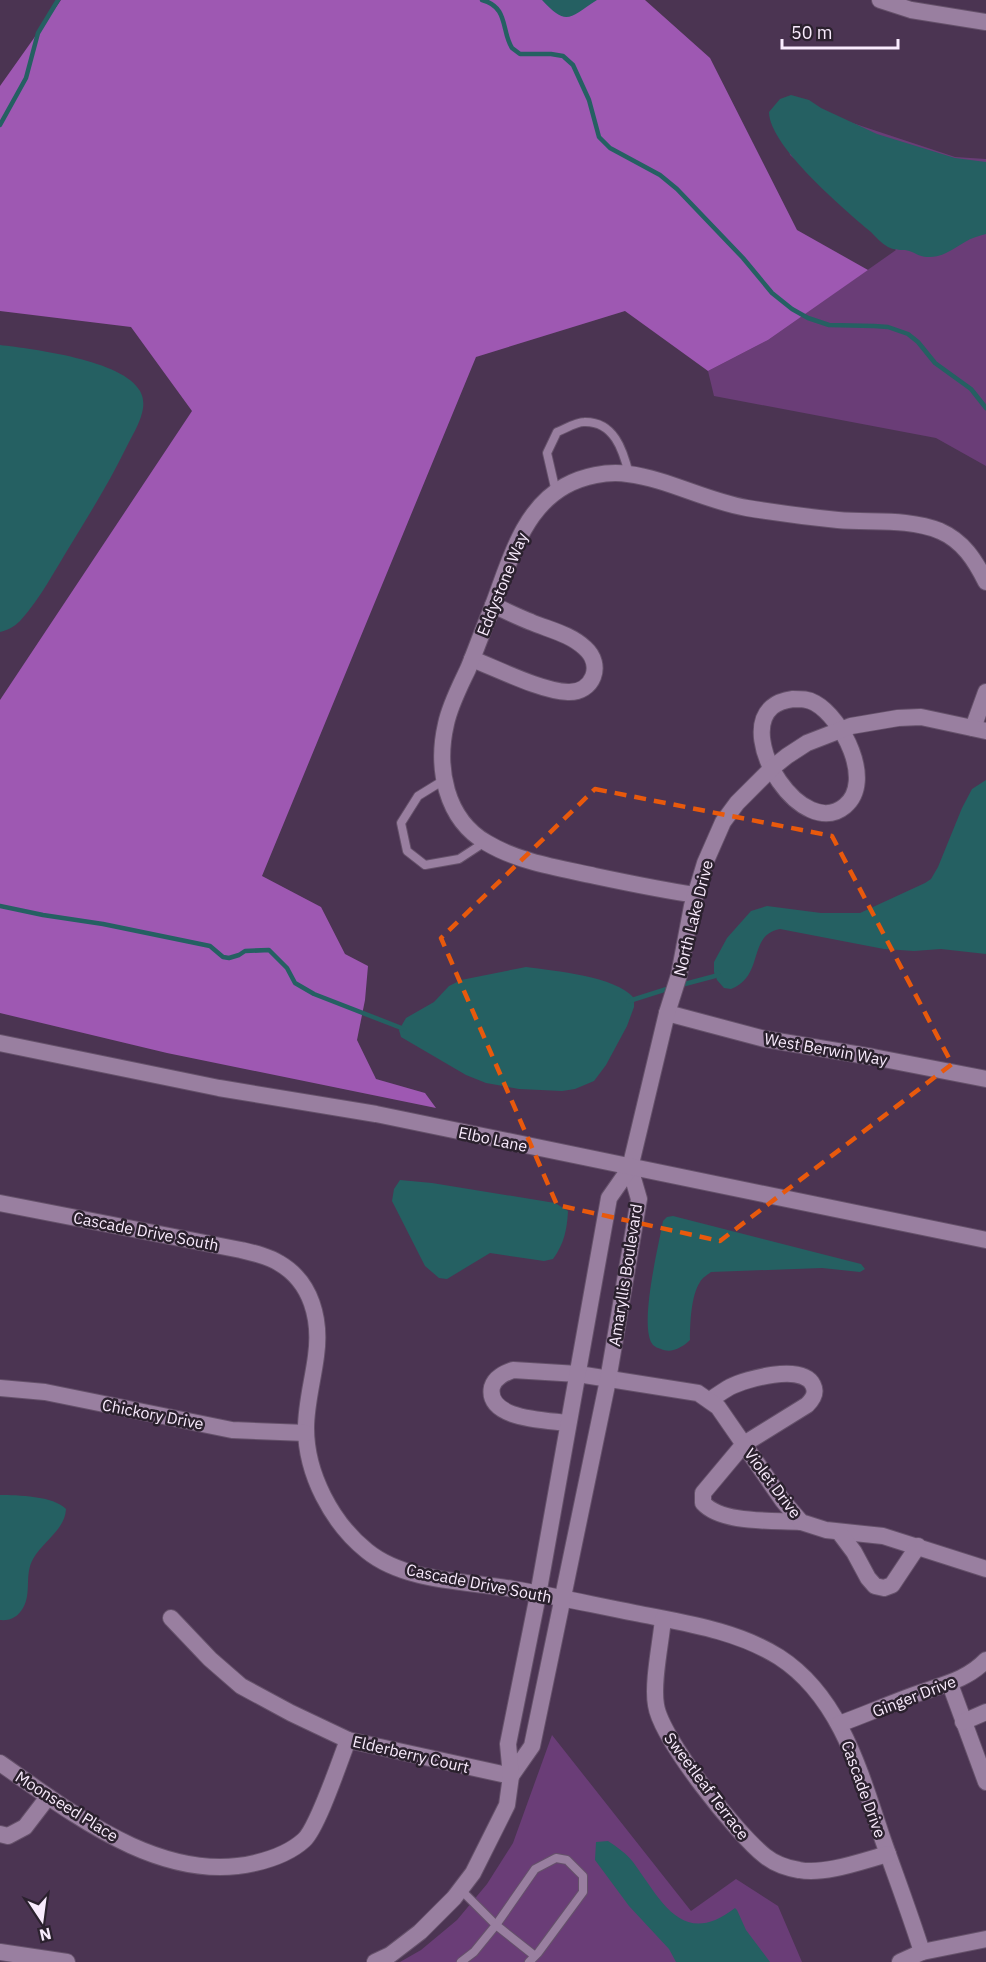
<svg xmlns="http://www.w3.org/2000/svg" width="986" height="1962" viewBox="0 0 986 1962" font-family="'IBM Plex Sans',sans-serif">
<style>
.green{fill:#6a3d77}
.forest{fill:#9e58b2}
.water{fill:#256062}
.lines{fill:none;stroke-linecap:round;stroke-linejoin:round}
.stream{stroke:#256062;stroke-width:4.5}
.service-casing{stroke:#65516a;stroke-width:10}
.minor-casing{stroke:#65516a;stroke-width:18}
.tertiary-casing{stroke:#65516a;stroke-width:18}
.service{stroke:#997fa0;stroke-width:8}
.minor{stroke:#997fa0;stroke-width:16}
.tertiary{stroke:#997fa0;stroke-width:16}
.marked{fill:none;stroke:#e8590c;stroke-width:4.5;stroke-dasharray:12 8;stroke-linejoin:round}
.labels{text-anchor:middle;stroke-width:5;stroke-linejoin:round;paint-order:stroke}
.street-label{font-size:16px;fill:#f9ebfd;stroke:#2b212e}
</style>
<rect width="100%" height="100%" fill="#4b3452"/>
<g class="green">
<path d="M780,99L955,157L986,159V466L936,438L714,396L708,371L768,340L896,250L790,155Z"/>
<path d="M552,1735L691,1911L736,1879L778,1906L802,1962H400L421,1950L457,1920L487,1884L513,1843Z"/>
</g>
<path class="forest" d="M61,0H645L710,58L797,230L868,270L768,340L708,371L625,311L476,357L262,876L321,907L345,954L368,966L365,1000L357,1040L376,1079L425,1093L436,1108L167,1053L0,1013V700L192,411L131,327L0,311V86Z"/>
<g class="water">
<path d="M542,0H597C569,18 567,27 542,0Z"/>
<path d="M791,95L809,100L821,108L877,134L955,158L986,162V234C979,236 971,238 965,242C953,249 942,258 927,257C919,257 913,251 905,250C899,250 894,250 888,247C881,243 876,237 871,232C845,210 769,146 769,112L780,99Z"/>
<path d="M0,345C33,349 123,360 140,391C144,398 144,406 142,413C139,425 132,436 127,446C111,479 92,510 73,541C56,568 41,598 20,621C14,627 8,630 0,632Z"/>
<path d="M986,780V954L941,949L914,951L884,949L780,929C747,935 765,976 731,989L724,988L717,980L714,972V962L727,938L751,911L767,906L821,913H860L925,883L931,879L938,867L962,808L972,789Z"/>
<path d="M526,967C555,971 615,976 634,998V1007L627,1026L606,1065L594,1081L575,1089L562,1091L519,1089L486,1083L466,1075L401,1037L399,1030L406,1018L434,1002L449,986L461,980Z"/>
<path d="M400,1180L432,1183L555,1203L568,1211C567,1230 564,1244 553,1259L544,1261L490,1253L447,1279L439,1278L425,1266L392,1201L394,1189Z"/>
<path d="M673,1216L861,1264L865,1269L860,1272L822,1268L711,1272C707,1275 702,1278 700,1282C691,1296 690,1323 690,1340C683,1347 671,1354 661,1349C658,1348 655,1347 653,1345C638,1328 659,1244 663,1221L667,1217Z"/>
<path d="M0,1495C17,1495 54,1496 66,1509C65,1530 43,1541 33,1559C24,1575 32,1593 23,1608C18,1617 10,1621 0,1620Z"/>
<path d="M608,1841C617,1847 626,1853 633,1862C661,1900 682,1949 735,1908L737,1910L746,1930L770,1962H676L669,1949L629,1906L595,1860L596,1842Z"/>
</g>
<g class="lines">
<g class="stream">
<path d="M482,0C509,7 501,31 512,48L520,54H551L563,56L573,65L589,100L599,137L610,148L660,175L677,189L743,258L772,293L792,309L808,318L829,325L874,326L888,327L908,334L918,342L935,363L971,389L986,408"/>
<path d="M0,125L26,78L38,33L58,0"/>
<path d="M0,906L43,915L103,924L210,946L223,957L229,958L239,955L245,951L269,950L287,968L295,983L314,994L404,1029"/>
<path d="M681,985L715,976L718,973"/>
<path d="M629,1001L670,988"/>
</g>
<g class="service-casing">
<g id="service">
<path d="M556,492L547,453L557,432C565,429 576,422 584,422C614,421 623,450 629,474"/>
<path d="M444,780L418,796L401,823L407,851L425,865L459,859L485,842"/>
<path d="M460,1889L496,1925L474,1952L461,1962"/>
<path d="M529,1962L538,1953L583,1892V1876L567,1860L556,1858L535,1869L496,1925L535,1956"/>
</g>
</g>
<g class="minor-casing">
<g id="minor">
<path d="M880,0L911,10L986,22"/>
<path d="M472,659C498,669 541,691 568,692C593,693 604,665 585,648C570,634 550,630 531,622C518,617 506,611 493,605"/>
<path d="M793,699C802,699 808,699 815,703C842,718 875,781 845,806C803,841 736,738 772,707C778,702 786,700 793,699Z"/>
<path d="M973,728L986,692"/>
<path d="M696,895C662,890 628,883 595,876C559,868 519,862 487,843C445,819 436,767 446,724C450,705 460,686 468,669C475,652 481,635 488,618C507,573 518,512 565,486C583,476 607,471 628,474C668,479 706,501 747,508C777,513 808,517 838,520C871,523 908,518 940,531C963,541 975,560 986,582"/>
<path d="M667,1013L765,1039L873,1057L986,1079"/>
<path d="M0,1203L241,1250C254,1253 268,1256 279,1263C312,1282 321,1320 316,1356C313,1380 306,1404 306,1428C306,1474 332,1523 367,1551C405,1582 467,1581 513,1589C554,1596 594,1605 635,1613C684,1623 736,1630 779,1657C841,1697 861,1775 883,1840C896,1877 910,1914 922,1952"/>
<path d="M0,1388L45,1392L232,1430L306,1433"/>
<path d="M710,1400C716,1396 723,1391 730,1387C746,1379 802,1363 813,1385C817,1393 813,1399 807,1405L744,1444L703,1493V1503C722,1524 773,1520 801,1522"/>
<path d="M568,1423C548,1420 485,1420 492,1387C495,1377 505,1373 513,1370L578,1374L698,1393L718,1407L783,1501L801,1522L826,1530L883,1536L986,1569"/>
<path d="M839,1532L854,1552L868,1578L875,1586L884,1588L892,1585L918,1546"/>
<path d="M171,1618L210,1659L241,1686L291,1713L348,1740L511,1776"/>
<path d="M663,1619C661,1642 652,1683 656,1705C661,1739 737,1834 765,1856C775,1864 787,1868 799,1870C825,1875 862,1861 888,1854"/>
<path d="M950,1684L986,1782"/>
<path d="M963,1722L986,1712"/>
<path d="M839,1724C864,1715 889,1704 914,1695C940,1685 966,1681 986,1660"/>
<path d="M0,1763C72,1813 162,1885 255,1863C272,1859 291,1852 304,1840C318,1827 340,1760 348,1740"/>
<path d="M511,1776L532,1746L608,1380L639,1199L630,1168"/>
<path d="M0,1834L8,1836L25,1827L48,1797"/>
<path d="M0,1952L67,1962"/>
<path d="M375,1962L390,1955L420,1932L454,1898L473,1873L507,1805L511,1776L508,1744L538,1595L609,1198L630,1168L667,1013L679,975L692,906L705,863L723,822L737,803L772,768L787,756L807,743L851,726L898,718L921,717L986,731"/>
<path d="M900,1962L922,1952L986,1939"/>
</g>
</g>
<g class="tertiary-casing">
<path id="tertiary" d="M0,1043L219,1088L376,1114L986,1240"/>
</g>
<use href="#service" class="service"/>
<use href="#minor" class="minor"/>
<use href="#tertiary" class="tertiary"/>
</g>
<path class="marked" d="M595,789L832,836L952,1064L720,1241L557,1205L441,938Z"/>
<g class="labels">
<g class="street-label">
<text transform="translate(502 584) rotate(-68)" y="6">Eddystone Way</text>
<text transform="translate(693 918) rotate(-76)" y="6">North Lake Drive</text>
<text transform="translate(826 1049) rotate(10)" y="6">West Berwin Way</text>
<text transform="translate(493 1139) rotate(12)" y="6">Elbo Lane</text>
<text transform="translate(146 1231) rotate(11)" y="6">Cascade Drive South</text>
<text transform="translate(625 1275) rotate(-81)" y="6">Amaryllis Boulevard</text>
<text transform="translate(153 1414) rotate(11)" y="6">Chickory Drive</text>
<text transform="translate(773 1483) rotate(53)" y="6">Violet Drive</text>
<text transform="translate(479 1583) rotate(11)" y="6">Cascade Drive South</text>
<text transform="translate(914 1696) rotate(-21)" y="6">Ginger Drive</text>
<text transform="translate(411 1754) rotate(13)" y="6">Elderberry Court</text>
<text transform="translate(707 1786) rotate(53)" y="6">Sweetleaf Terrace</text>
<text transform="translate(864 1789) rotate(70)" y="6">Cascade Drive</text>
<text transform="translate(67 1806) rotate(32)" y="6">Moonseed Place</text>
</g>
</g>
<g transform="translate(42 1920) rotate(167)" stroke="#2b212e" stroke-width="4.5" paint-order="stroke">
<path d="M0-4.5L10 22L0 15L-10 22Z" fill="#f9ebfd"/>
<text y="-9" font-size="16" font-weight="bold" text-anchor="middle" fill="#f9ebfd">N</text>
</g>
<path d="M782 39v9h116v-9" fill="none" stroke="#f9ebfd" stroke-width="3"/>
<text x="791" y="39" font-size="18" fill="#f9ebfd" stroke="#2b212e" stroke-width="4.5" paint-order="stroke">50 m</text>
</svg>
